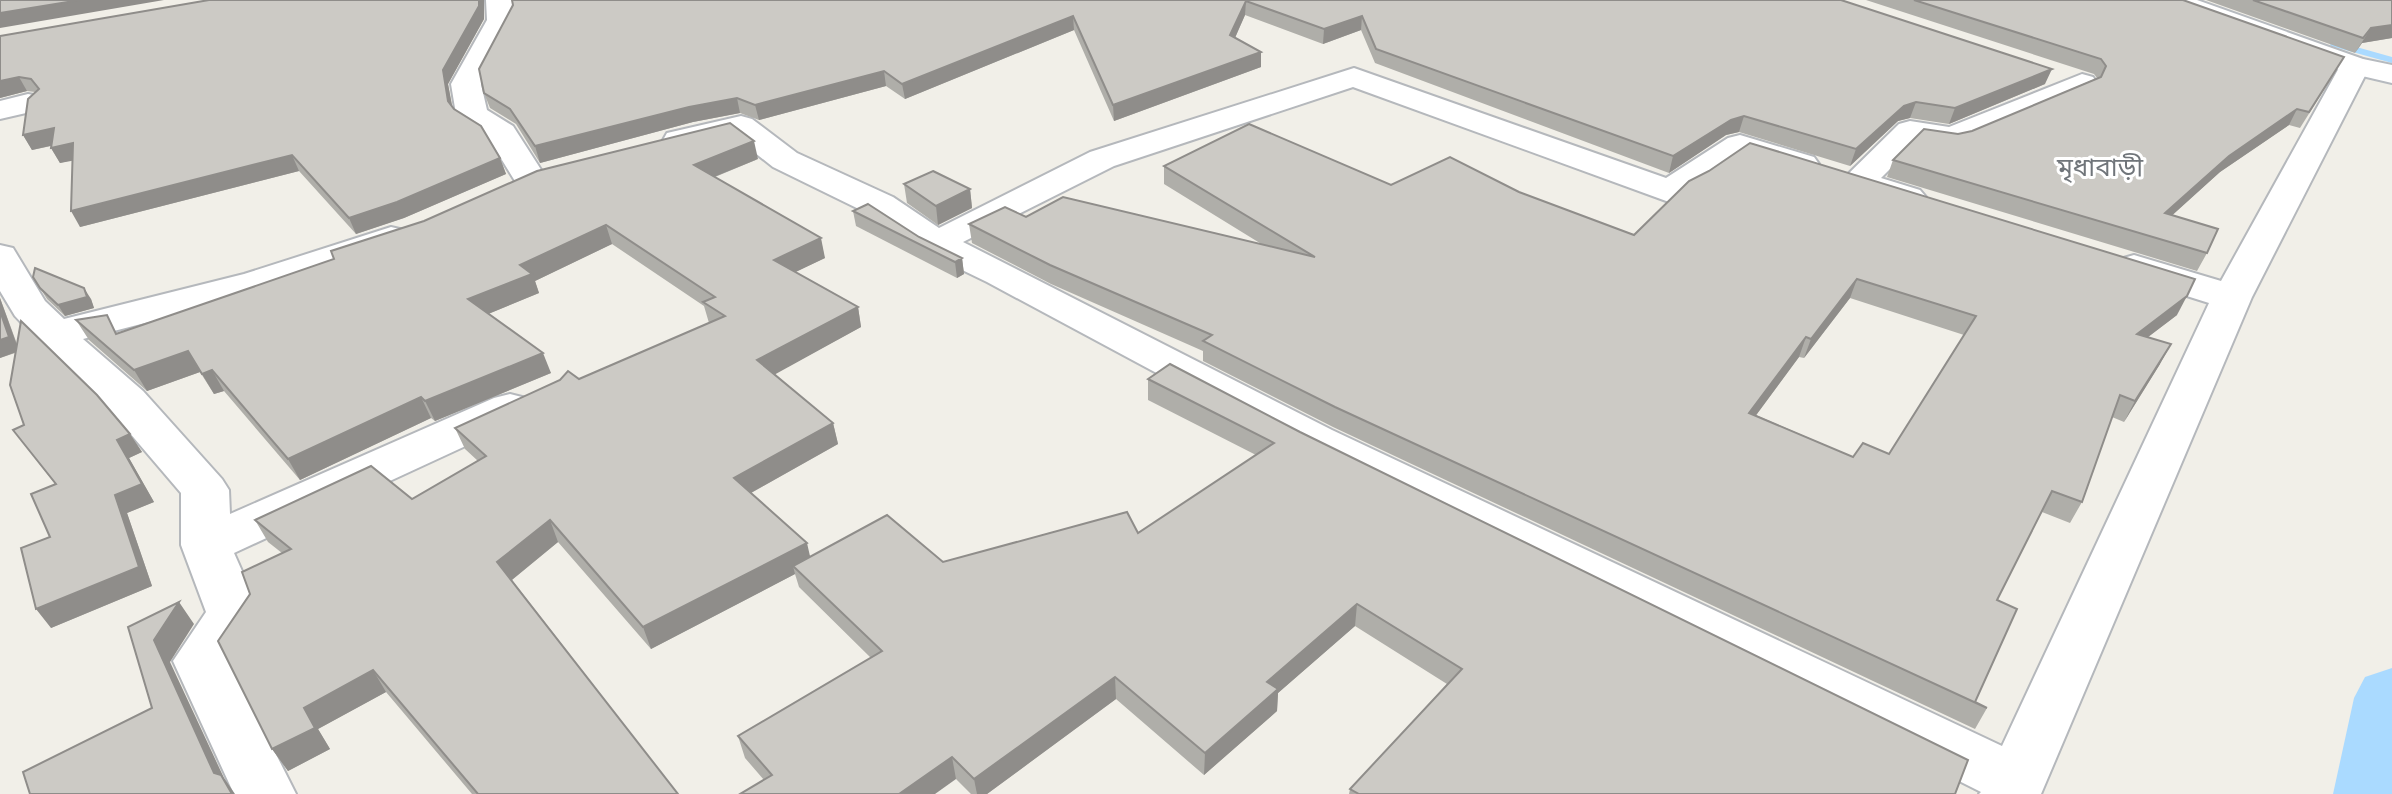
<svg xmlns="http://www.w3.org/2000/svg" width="2392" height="794" viewBox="0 0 2392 794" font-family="Figtree,'Noto Sans Bengali',sans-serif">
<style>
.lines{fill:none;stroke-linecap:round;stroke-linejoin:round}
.stream{fill:#aadaff;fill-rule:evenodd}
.canal{fill:#aadaff;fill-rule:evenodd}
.minor-casing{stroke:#b5b8bc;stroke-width:4}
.secondary-casing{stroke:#b6babf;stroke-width:4}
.minor{fill:#fff;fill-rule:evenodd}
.secondary{fill:#fff;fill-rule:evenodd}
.wall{fill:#afaea9;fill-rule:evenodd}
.shaded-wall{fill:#8f8d8a}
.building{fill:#cccac5;stroke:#8f8d8a;stroke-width:2;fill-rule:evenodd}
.labels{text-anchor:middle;stroke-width:6;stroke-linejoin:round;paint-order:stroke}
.far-neighbourhood-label{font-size:26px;fill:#70757a;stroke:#fff}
</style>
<rect width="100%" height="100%" fill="#f1efe8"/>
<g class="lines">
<path class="stream" d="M2335,41L2392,57V63L2331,46L2330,44Z"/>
<path class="canal" d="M2392,668V794H2333L2354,698L2365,677Z"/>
<g class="minor-casing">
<g id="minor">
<path d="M486,0H512L515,20L481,84L487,110L513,126L547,179L542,186L530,189L518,186L489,139L461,121L456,114L451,84L487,20Z"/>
<path d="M2355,57L2365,60L2370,66L2252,297L2041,794H1979L1981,792L1300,450L987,282L923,251L867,213L773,167L735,137L679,150L667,147L663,140L667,133L741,116L752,119L797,153L893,197L939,228L1090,152L1354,68L1666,178L1728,138L1740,135L1814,157L1819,164L1814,171L1802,174L1744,157L1681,198L1669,202L1353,87L1114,166L963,242L1332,430L2002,746L2209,303L2120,275L2115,267L2120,259L2134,255L2221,281L2340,66L2345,60Z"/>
<path d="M2082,74L2093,77L2097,83L2093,89L1964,144L1952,147L1917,142L1881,178L1920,190L1926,197L1920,204C1903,209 1850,197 1840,182L1899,124L1910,121L1949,127Z"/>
<path d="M28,94L39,96L44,103L39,110L0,119V101Z"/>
<path d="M391,227L404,230L410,238L404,246L272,290L83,339L143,391L222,479L229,490L230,514L494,398L510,394L526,398L532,408L526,418L234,553L261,614L230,663L296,794H234L173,661L206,612L181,545V493L111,411L66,370L15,316L0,291V245L13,248L45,301L64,319L244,274Z"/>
</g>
</g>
<g class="secondary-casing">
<path id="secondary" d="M2159,0H2197L2363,59L2392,65V83L2345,72L2163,6Z"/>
</g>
<use href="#minor" class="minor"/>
<use href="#secondary" class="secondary"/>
</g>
<g class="wall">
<path d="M209,0H484V19L448,84L452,106L500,158L506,174L404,218L356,234L299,171L80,227L72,160L60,163L51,148V146L32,150L23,135L35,92L27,91L0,98V36Z"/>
<path d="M512,0H1841L2045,84L1949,124L1910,118L1898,121L1850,166L1739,132L1726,135L1669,173L1375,63L1361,30L1323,44L1245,15L1235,38L1261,52V67L1114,121L1074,30L905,99L886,86L759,120L740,113L693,122L540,163L516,124L490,108L484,93L513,5Z"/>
<path d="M1866,0H2183L2335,72L2300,128L2289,125L2220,172L2172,215L2207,253L2197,271L1887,177L1893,160L1958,134L1972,131L2097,78L2094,74Z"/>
<path d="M2206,0H2392V38L2362,43L2355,53Z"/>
<path d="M758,159L715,177L825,258L795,272L858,307L861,327L774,374L833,423L838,444L751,493L810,556L943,562L1138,533L1256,455L1148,400V379L1170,364L1955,794H1349L1350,789L1447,684L1355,626L1278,693L1277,711L1204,775L1116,699L987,794H971L956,779L764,780L745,758L738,736L871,658L799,587L795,574L651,649L558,542L512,580L678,794H472L386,692L318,729L330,749L288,771L272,749L282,553L268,542L255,520L412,499L478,461L465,449L455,428L579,379L709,323L704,306L612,244L535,281L539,293L488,314L551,373L435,421L431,418L300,480L224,391L214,394L200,372L147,391L89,340L76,320L118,333Z"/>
<path d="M1164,166L1391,185L1519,192L1634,235L2177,315L2148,337L2160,364L2124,422L2112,417L2082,502L2070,523L2042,512L1997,600L1975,702L1987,708L1975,729L1333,427L1203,361V351L1051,284L972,243L969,224L1026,217L1263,245L1164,184ZM1850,298L1964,335L1889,454L1853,457L1756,415L1799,357L1804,358Z"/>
<path d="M904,184L970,189L972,208L938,225L907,203Z"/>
<path d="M853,211L919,237L962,258L964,274L957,278L856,226Z"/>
<path d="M40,288L91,299L94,308L65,316L47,299Z"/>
<path d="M0,298L17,344L130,434L142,452L129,458L154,502L127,513L152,586L51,628L50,537L55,484L13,430L24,425L15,353L0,358Z"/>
</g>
<g class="shaded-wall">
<path d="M80,0H164L0,28V13Z"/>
<path d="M479,0H484V19L448,84L454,116L448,101L443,70Z"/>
<path d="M1246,1L1245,15L1230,49V35Z"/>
<path d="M1073,16L1074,30L905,99L902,84Z"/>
<path d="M1362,16L1361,30L1323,44L1324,29Z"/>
<path d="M2392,25V38L2362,43L2355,53L2371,28Z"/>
<path d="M1261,52V67L1114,121L1113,105Z"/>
<path d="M2052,69L2045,84L1949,124L1955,108Z"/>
<path d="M884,71L886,86L759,120L755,105Z"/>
<path d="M19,77L27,91L0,98V81Z"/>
<path d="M737,98L740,113L693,122L540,163L535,146L689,107Z"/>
<path d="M1916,102L1910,118L1898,121L1850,166L1856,149L1904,106Z"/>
<path d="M2297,109L2289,125L2220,172L2156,230L2165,213L2229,156Z"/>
<path d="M1744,116L1739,132L1726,135L1669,173L1673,156L1731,120Z"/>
<path d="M54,128L63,143L32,150L23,135Z"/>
<path d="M754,141L758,159L699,183L694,165Z"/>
<path d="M73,143L82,159L60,163L51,148Z"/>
<path d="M292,155L299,171L80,227L71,211Z"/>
<path d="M500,158L506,174L404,218L356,234L349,218Z"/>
<path d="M970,189L972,208L938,225L936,206Z"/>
<path d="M606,225L612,244L535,281L539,293L476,319L468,299L520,265Z"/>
<path d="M821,238L825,258L779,280L774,260Z"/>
<path d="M962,258L964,274L957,278L955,262Z"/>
<path d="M1857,279L1850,298L1804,358L1811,339Z"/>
<path d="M84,288L91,299L94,308L65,316L58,305Z"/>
<path d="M2187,296L2177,315L2127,353L2137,334Z"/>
<path d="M0,298L19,351L0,358Z"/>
<path d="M858,307L861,327L763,381L757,360Z"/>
<path d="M1806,337L1799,357L1743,433L1749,413Z"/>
<path d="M2171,344L2160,364L2124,422L2135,401Z"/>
<path d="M188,351L200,372L147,391L134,370Z"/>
<path d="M543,353L551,373L435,421L425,401Z"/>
<path d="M212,370L224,391L214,394L202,374Z"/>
<path d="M421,397L431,418L300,480L288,459Z"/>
<path d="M833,423L838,444L740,499L734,478Z"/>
<path d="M130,434L142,452L129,458L154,502L127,513L152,586L51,628L36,609L115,495L117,440Z"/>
<path d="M550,520L558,542L508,583L497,562Z"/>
<path d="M807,543L812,565L793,566L795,574L651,649L643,627Z"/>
<path d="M179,602L194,624L170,662L224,778L235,794H232L214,773L154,640Z"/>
<path d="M1357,604L1355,626L1278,693L1277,711L1204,775L1205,753L1267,682Z"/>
<path d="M373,670L386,692L318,729L330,749L288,771L272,749L304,708Z"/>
<path d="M1115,677L1116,699L987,794H977L974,779Z"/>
<path d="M952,757L956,779L935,794H899Z"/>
</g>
<g class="building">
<path d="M0,0H80L0,13Z"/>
<path d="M209,0H479V6L443,70L448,101L454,109L481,126L500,158L397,202L349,218L292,155L71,211L73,143L51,148L54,128L23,135L28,99L39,89L31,79L19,77L0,81V36Z"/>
<path d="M512,0H1841L2052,69L1955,108L1916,102L1904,106L1856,149L1744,116L1731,120L1673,156L1376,49L1362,16L1324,29L1246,1L1230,35L1261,52L1113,105L1073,16L902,84L884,71L755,105L737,98L689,107L535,146L510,109L484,93L479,69L513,5Z"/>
<path d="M1914,0H2183L2344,57L2309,112L2297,109L2229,156L2165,213L2218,229L2207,253L1893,160L1924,129L1958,134L1972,131L2101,77L2106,66L2101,59Z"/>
<path d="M2253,0H2392V25L2371,28L2363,38Z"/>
<path d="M730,123L754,141L694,165L821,238L774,260L858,307L757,360L833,423L734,478L807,543L643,627L550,520L497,562L678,794H478L373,670L304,708L315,728L272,749L218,641L250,594L242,572L291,549L255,520L371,466L412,499L486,456L455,428L560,380L568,371L579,379L725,316L703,302L715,297L606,225L520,265L532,274L468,299L543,353L425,401L421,397L288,459L212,370L202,374L188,351L134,370L76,320L107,315L116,334L334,259L331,251L424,221L537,171Z"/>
<path d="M1249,124L1391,185L1450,157L1519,192L1634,235L1689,181L1709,171L1750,143L2195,279L2187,296L2137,334L2171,344L2135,401L2120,395L2082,502L2052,491L1997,600L2017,609L1975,702L1987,708L1335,407L1203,341L1212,335L1050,265L969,224L1005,207L1026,217L1063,197L1315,257L1164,166ZM1857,279L1976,316L1889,454L1863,443L1853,457L1749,413L1806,337L1811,339Z"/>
<path d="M933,171L970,189L936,206L904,184Z"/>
<path d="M868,204L919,237L962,258L955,262L853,211Z"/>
<path d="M35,268L84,288L87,297L58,305L40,288L33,277Z"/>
<path d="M0,311L9,337L0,340Z"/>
<path d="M21,321L97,395L130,434L117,440L142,484L115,495L139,567L36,609L21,548L50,537L31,494L56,484L13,430L24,425L10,385Z"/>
<path d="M1170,364L1300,432L1968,760L1955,794H1359L1350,789L1462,669L1357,604L1267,682L1278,689L1205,753L1115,677L974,779L952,757L899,794H740L772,775L738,736L882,651L793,566L887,515L943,562L1127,512L1138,533L1274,443L1148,379Z"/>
<path d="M179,602L154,640L214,773L221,775L232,794H30L23,772L152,708L128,627Z"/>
</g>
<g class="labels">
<g class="far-neighbourhood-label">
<text x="2100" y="176">মৃধাবাড়ী</text>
</g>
</g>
</svg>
